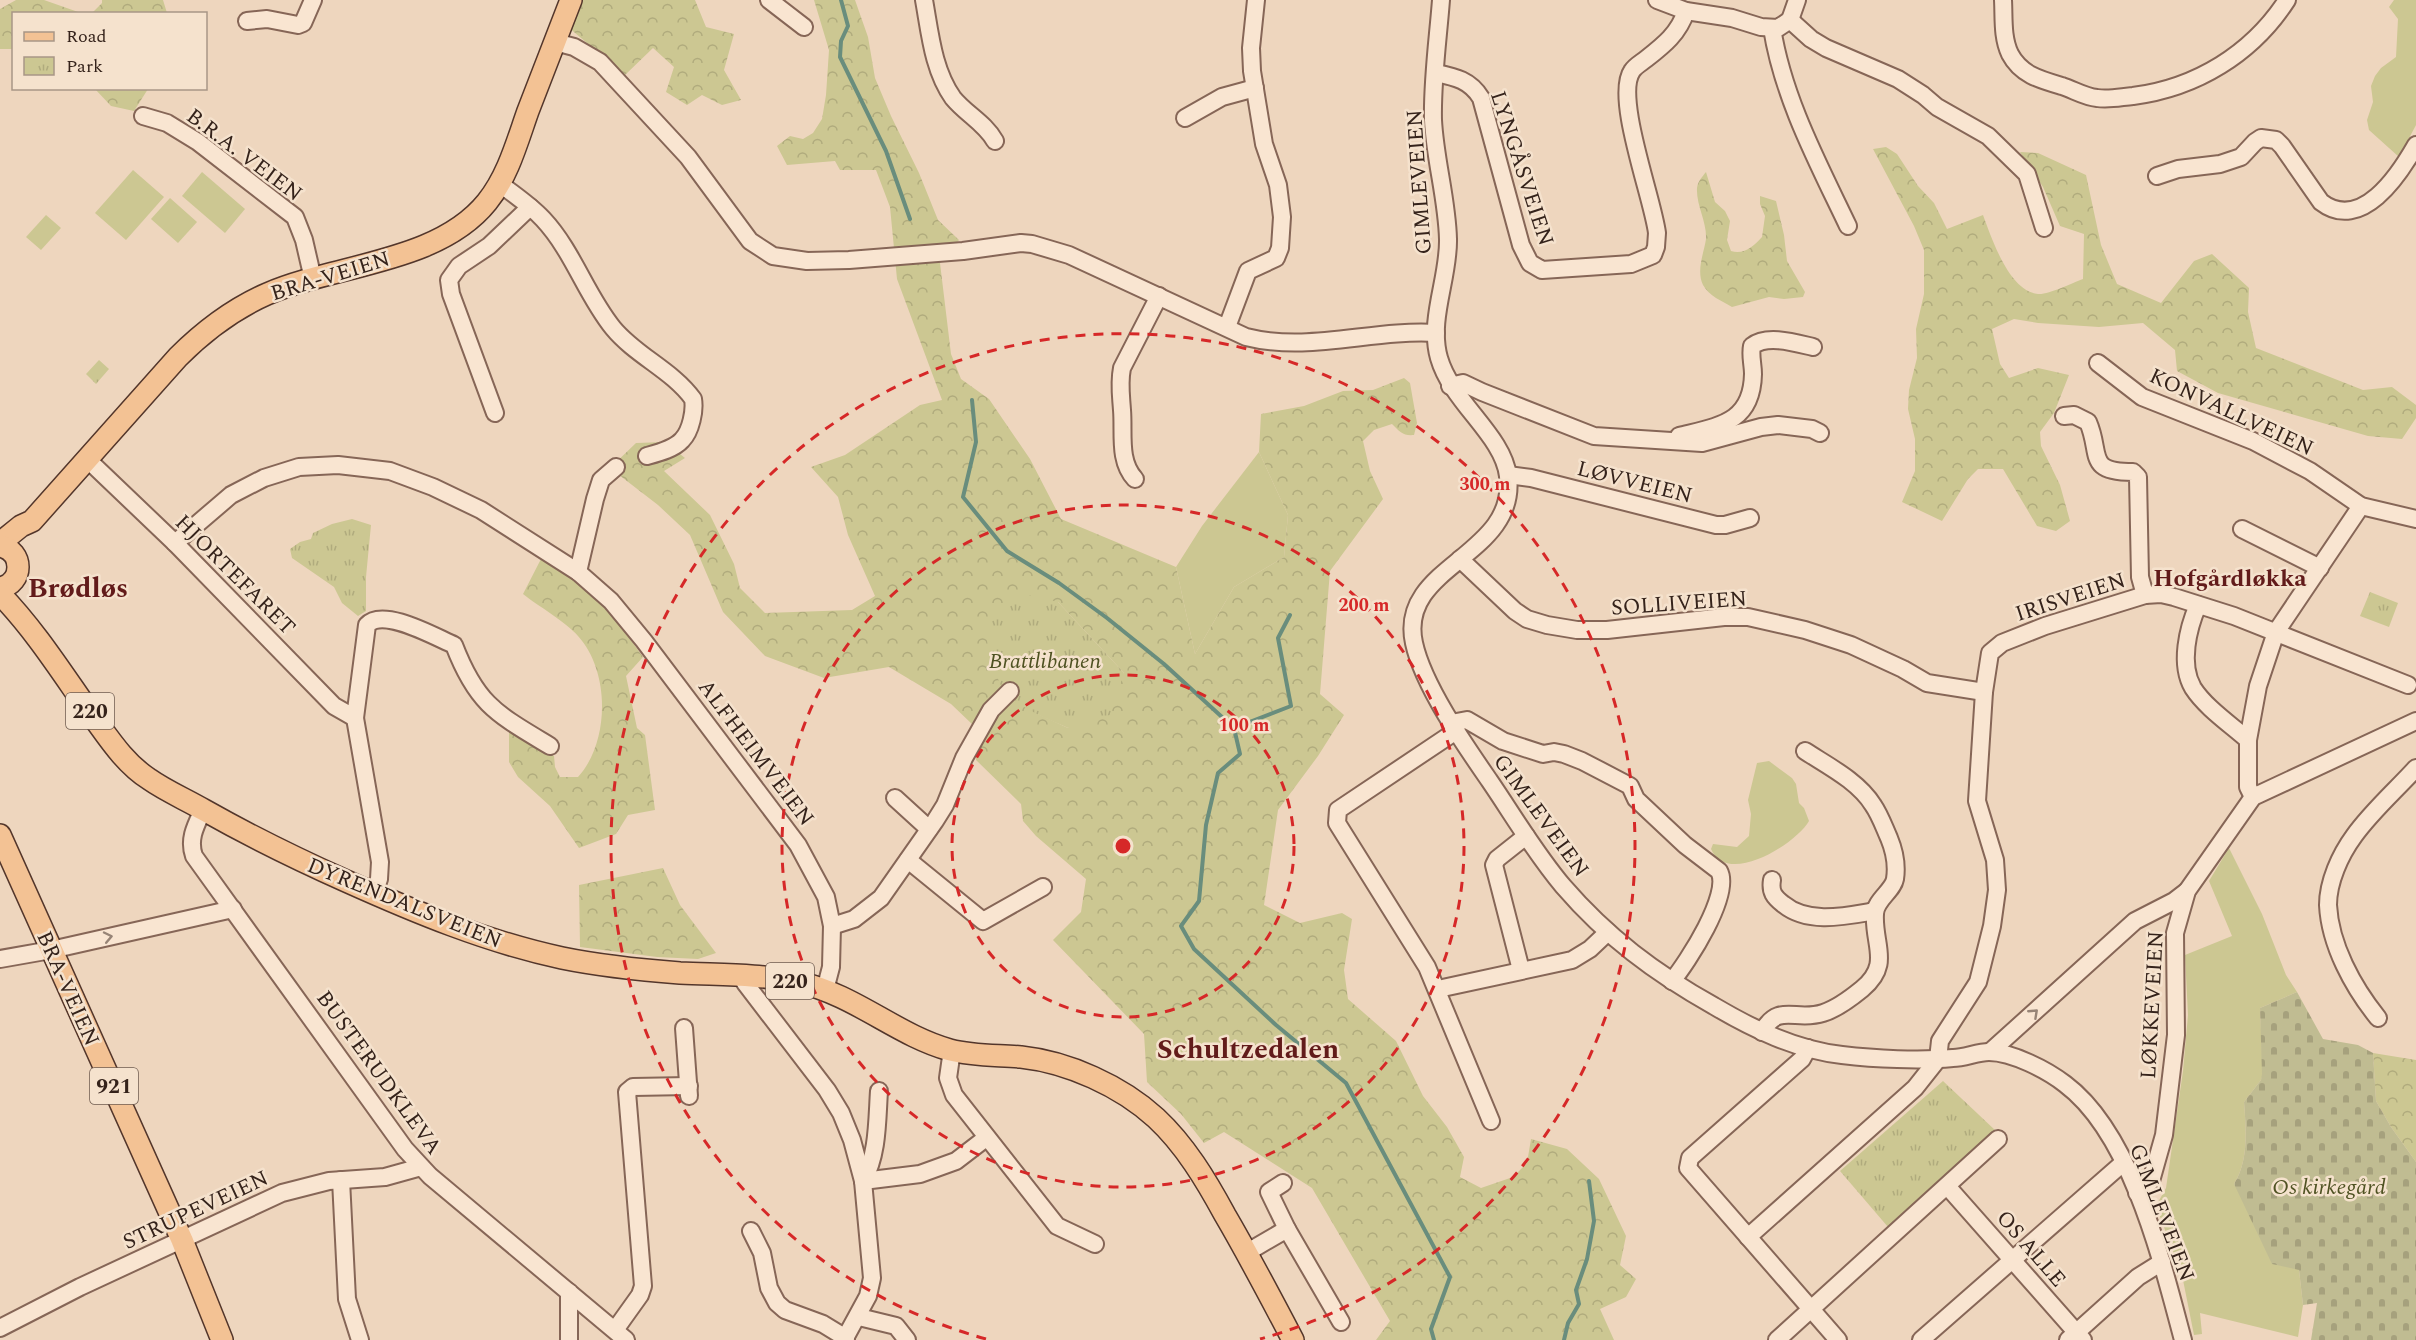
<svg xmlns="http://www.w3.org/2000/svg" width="2416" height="1340" viewBox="0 0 2416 1340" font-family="Spectral,serif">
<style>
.grass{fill:#ccc792}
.forest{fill:url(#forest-crowns);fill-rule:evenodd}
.cemetery{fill:url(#cemetery-stones)}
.park{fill:url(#park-tufts)}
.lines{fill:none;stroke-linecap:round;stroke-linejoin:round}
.stream{stroke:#698d7d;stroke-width:4}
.minor-casing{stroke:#866657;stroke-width:20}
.major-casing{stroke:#53362b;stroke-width:24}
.minor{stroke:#f9e5d1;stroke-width:16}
.major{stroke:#f3c294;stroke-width:21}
.oneway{stroke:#978476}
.ring{fill:none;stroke:#d62828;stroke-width:3;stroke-dasharray:10 8}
.labels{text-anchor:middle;stroke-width:5;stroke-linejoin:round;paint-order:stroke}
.shield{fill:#f5e2cd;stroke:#6f5c50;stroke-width:1.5}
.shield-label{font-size:21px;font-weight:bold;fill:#35231b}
.street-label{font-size:22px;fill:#35231b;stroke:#f5e2cd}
.park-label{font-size:22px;font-style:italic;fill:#4f5222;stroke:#f5e2cd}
.neighbourhood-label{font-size:24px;font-weight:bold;fill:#621b1a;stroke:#f5e2cd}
.district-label{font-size:28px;font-weight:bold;fill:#621b1a;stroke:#f5e2cd}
.centre{fill:#d62828;stroke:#f5e2cd;stroke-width:3}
.ring-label{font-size:18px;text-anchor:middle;font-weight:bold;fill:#d62828;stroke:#f5e2cd;stroke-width:5;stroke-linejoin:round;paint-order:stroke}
</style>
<defs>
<pattern id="forest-crowns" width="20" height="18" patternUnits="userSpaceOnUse" patternTransform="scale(1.5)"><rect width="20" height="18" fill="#ccc792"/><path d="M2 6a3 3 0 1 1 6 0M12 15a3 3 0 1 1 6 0" fill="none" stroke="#b0ab7d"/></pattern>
<pattern id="cemetery-stones" width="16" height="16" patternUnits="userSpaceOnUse" patternTransform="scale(1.5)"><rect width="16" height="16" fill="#c0bc92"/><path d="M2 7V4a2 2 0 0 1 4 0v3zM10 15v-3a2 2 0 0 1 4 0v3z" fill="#a6a17d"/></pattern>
<pattern id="park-tufts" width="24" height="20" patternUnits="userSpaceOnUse" patternTransform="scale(1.5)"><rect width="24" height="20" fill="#ccc792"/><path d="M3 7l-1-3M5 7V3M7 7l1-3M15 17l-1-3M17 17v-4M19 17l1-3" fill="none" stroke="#b0ab7d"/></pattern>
</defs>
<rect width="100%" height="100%" fill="#eed6be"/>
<g class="grass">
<path d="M2394,0H2416V125L2399,157L2369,130L2367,120L2373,102L2371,86L2375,76L2381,68L2396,57L2398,19L2389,7Z"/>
<path d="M133,170L164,197L126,240L95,213Z"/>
<path d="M202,172L245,209L225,233L182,196Z"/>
<path d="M170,198L197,222L178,243L151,219Z"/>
<path d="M46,215L61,228L41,250L26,237Z"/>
<path d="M1259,452L1288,515L1284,557L1234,587L1195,654L1176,567L1202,526Z"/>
<path d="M1769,761L1792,778L1796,784L1799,803L1804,808L1809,821C1796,844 1727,887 1711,849L1713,844L1737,847L1749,836L1751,814L1748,800L1757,763Z"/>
<path d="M2229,848L2262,914L2286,975L2297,992L2260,1008L2263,1074L2261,1080L2244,1102C2246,1129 2249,1160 2234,1184L2299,1270L2303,1305L2298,1337L2200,1313L2202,1334L2194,1335L2182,1275L2156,1206L2166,1188L2183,1071L2188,1015L2185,955L2232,936L2209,881Z"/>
</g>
<g class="forest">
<path d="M16,0H44L81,13L14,14L13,49H0V9Z"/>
<path d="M102,0H163L167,13H92L102,3Z"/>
<path d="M579,0H695L706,27L734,34L724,70L741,100L722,105L702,95L687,105L666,92L674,67L653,48L625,75L568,27Z"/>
<path d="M814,0H855L868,37L875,78L891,116L919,173L938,220L959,240L940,263L951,354L961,379L989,399L1030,459L1061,519L1176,567L1195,654L1234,587L1284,557L1288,515L1259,452L1261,414L1304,406L1343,391L1373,390L1404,378L1410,383L1417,423L1414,435C1403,436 1400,432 1392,424L1374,430L1363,441L1370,471L1383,499L1330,571L1320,694L1344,715L1318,756L1278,810L1264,905L1300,923L1342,913L1352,919L1344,970L1348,999L1396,1041L1423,1096L1447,1127L1464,1157L1460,1177L1481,1188L1513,1177L1527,1163L1531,1139L1567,1149L1599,1179L1626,1236L1620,1265L1636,1279L1626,1297L1600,1309L1614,1340H1376L1390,1321L1312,1188L1224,1132L1204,1143L1181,1114L1147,1082L1144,1034L1053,940L1081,912L1086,879L1036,836L1023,821L1021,804L976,760L973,725L951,704L889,667L824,678L765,656L723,612L690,535L658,505L610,468L636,443L665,442L685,458L664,471L710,515L734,564L740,588L765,613L852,610L875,596L848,535L838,497L811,467L845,455L920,405L942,400L897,279L890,207L876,170H840L835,161L787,165L777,146L790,136L803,139L813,133L822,119L826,95L829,50ZM1058,602L1124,673L1068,728L1038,714L1006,694Z"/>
<path d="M95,89H148L134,111L111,106Z"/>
<path d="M1886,147L1897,154L1918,186L1934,203L1947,229L1983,215C1992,239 2009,291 2038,294C2048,295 2072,283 2083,279L2084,234L2060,226L2043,187L2020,152L2038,153L2086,175L2101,245L2117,284L2161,303L2194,261L2212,254L2249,288L2248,312L2256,348L2363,390L2392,387L2416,405V418L2402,439L2368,436L2218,393L2177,371L2175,350L2143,323L2099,327L2038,323L2014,319L1992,329L2000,364L2009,378L2038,368L2069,375L2054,413L2040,432L2041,446L2060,485L2070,521L2056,531L2037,526L2003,469H1978L1968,479L1942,521L1902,502L1915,471V439L1908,409L1909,390L1917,358L1916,329L1924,294V250L1914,226L1873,149Z"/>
<path d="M1706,172L1715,202L1725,211L1730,221L1727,240L1731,251C1744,255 1754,246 1762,237L1765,216L1760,204V196L1776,201L1784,235L1787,261L1805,292L1803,297L1784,299L1769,297L1732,307C1722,301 1709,296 1703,285C1696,270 1704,253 1706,239C1707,222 1696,205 1697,188C1698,181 1702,177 1706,172Z"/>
<path d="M541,559L574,579L612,614L643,657L626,676L637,728L645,735L655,810L628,815L616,834L579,848L550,806L518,777L509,762V727L554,756L555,767L560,777H578C610,742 610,671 578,636C566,622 538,606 523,594Z"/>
<path d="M663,868L680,905L716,953L698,959L657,957L580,947L579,885Z"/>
<path d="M2373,1053L2416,1060V1162L2391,1127L2376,1101Z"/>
</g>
<path class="cemetery" d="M2297,992L2323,1039L2358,1045L2373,1053L2376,1101L2391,1127L2416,1162V1340H2311L2317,1303L2303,1305L2299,1270L2272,1264L2234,1184C2249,1160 2246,1129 2244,1102L2261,1080L2262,1074L2260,1008Z"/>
<g class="park">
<path d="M99,360L109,369L96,384L86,374Z"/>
<path d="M352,519L371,525L366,577V611L358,616L342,603L334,587L292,558L290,549L300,542L311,539L313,533L332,524Z"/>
<path d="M2370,592L2398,603L2389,627L2360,616Z"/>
<path d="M1024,594L1058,602L1124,673L1110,715L1068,728C1052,721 1018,707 1007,694C994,680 987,642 984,623Z"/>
<path d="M1943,1081L1996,1131L1888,1227L1840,1171Z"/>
</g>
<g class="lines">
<g class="stream">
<path d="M841,0L848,26L841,41L840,57L886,151L910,219"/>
<path d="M972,400L976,442L963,497L1007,551L1059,583L1107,618L1164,664L1234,728"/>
<path d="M1290,615L1278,638L1291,706L1234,728L1240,754L1218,773L1206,825L1199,901L1181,926L1194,949L1276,1025L1346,1083L1450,1277L1431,1329L1434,1340"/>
<path d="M1564,1340L1568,1323L1579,1304L1576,1290L1587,1259L1594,1221L1589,1181"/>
</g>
<g class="minor-casing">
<g id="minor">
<path d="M769,0L804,27"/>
<path d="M924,0C930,33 933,70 953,98C966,114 985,123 995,141"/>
<path d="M1441,0C1438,39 1432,81 1433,120C1435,160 1447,199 1448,239C1449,278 1428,319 1439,358C1452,403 1503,435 1508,476C1518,557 1397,565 1414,643C1423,685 1464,744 1489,780C1513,815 1535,853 1563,886C1607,937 1655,973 1714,1006C1753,1029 1796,1050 1842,1055C1875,1059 1920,1061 1953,1058C1965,1058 1977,1052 1989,1052C2012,1052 2047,1070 2065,1084C2132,1134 2162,1262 2183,1340"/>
<path d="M1657,0L1686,11L1732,18L1761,27L1778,28L1790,20L1811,39L1826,48L1898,79L1923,95L1937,107L1988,136L2027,174L2044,228"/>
<path d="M2003,0C2004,18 2002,37 2010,54C2021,75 2041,80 2062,86C2074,90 2085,97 2097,98C2109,100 2121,97 2133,96C2196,88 2252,54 2287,0"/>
<path d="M1790,20L1797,0"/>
<path d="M247,21L267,19L298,25L303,23L313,0"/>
<path d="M1772,28C1783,98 1818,163 1848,226"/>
<path d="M555,42L574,47L600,62L688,157L750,241L773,256L807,261L849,260L963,251L1021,243L1032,244L1069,255L1246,337C1309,353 1373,329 1436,333"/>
<path d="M1436,73C1455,77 1470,80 1481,98L1521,245L1530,263L1542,270L1631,264L1653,255L1656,247L1657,233C1653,199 1614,97 1632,71C1635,66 1641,63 1646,59C1664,45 1679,33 1686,11"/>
<path d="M143,116L167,123L198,142L295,217L304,240L313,279"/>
<path d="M1185,118L1222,97L1255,88"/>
<path d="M2157,176L2178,169L2220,164L2241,157L2255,142L2261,138L2276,140L2282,146L2321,202C2361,233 2399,175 2416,145"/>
<path d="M500,184C515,195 531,206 543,219C573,251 586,295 613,328C636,356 672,370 693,399C695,410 691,431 682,440C674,449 658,453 647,456"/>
<path d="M1227,327L1248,271L1276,258L1280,248L1282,217L1278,185L1264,144L1252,71L1251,48L1256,0"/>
<path d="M2098,363L2142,397L2253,441L2310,471L2361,506L2416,519"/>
<path d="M1450,386L1463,383L1482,392L1594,436L1702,443L1761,427L1778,425L1812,429L1820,433"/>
<path d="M495,413L451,294L449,280L459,266L489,246L530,207"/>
<path d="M2064,416L2074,415L2088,422C2102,454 2085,472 2133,472L2138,477L2140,577L2145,595"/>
<path d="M1679,436C1719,426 1752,423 1753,374C1753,364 1750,356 1752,346C1767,334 1796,343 1813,347"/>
<path d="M86,458L175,543L334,706L355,718L367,625C383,607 435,637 454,645C477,705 497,714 550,746"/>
<path d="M1508,475L1531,478L1716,525H1725L1750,518"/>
<path d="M1135,479C1118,461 1124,433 1122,410C1121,395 1119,383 1122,368L1159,296"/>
<path d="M2242,529L2320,568"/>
<path d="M175,543L231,495L264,478L299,467L338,465L390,471L433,487L481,510L578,572L611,601L644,641L798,845L826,897L832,926L831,967L825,990"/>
<path d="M1460,559L1515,611L1527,619L1547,625L1577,630H1607L1724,617H1748L1805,630L1851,645L1903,669L1927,683L1984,692"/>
<path d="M578,572L595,499L601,480L616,467"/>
<path d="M2198,605C2188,628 2179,664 2193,688C2206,708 2230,724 2248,740"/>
<path d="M355,718L380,862L379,879L374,893"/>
<path d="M1451,723L1467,720L1503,741L1543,754L1554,752L1564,754L1582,761L1630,786L1636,799L1685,845L1719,871C1732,894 1687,963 1672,981"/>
<path d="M1456,731L1338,810L1337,823L1427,967L1491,1121"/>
<path d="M2253,797L2248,787V740L2258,686L2276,632L2361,506"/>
<path d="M895,798L929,829"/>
<path d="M203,810C196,825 188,839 194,856L405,1149L430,1176L626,1340"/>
<path d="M908,860L983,921L1043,887"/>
<path d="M1772,880C1770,892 1774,897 1783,904C1808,925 1846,916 1875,911"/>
<path d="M832,926L854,919L881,898L935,821L945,805L964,758L991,710L1010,691"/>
<path d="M0,959L51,950L233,909"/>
<path d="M1521,970L1494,865L1497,859L1526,836"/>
<path d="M745,975V983L827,1090L841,1113L852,1140L863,1181L872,1278L868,1296L844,1340"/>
<path d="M1438,989L1572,960L1590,949L1608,932"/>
<path d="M2378,1018C2353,987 2330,945 2328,905C2328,882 2340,855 2354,836C2371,812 2396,790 2416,768"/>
<path d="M684,1028L689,1096"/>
<path d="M1762,1032C1779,1002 1795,1022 1823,1013C1836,1009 1851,998 1862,989C1892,964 1873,945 1875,914C1875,900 1893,891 1895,879C1897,866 1894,850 1889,838C1884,827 1880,815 1873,805C1858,781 1828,766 1805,751"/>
<path d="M1808,1048L1802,1059L1690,1158L1688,1168L1838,1340"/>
<path d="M952,1050L948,1078L954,1095L1057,1226L1095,1244"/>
<path d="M1990,1052L2135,921L2174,901L2187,891"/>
<path d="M1938,1059L1940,1041L1978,982L1992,926L1997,890L1995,860L1977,801L1984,692L1990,653L2002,643L2045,626L2145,595L2161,594L2174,597L2234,616L2408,685"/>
<path d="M341,1180L347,1299L360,1340"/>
<path d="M863,1181L920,1174L956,1161L986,1138"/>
<path d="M863,1181C878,1155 877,1121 879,1091"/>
<path d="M1283,1183L1269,1192L1287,1229"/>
<path d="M1947,1186L2083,1340"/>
<path d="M2137,1193L2151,1181L2164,1135L2176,1035L2175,933L2187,891L2253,797L2416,721"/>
<path d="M751,1231L762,1253L769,1288L777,1303L785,1310L823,1324L846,1338"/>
<path d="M1748,1237L1915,1088L1938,1059"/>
<path d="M1246,1253L1287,1229L1341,1322"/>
<path d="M859,1317L896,1326L907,1340"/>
<path d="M0,1328L80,1287L282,1193L329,1181L385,1177L421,1167"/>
<path d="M615,1330L640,1295L643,1286L627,1092L633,1087L689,1086"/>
<path d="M569,1340V1292"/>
<path d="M1777,1340L1998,1139"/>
<path d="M1921,1340L2123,1163"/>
<path d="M2068,1340L2138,1277L2162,1262"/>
</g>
</g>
<g class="major-casing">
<g id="major">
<path d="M0,543L21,526L32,521L178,357C204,331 233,309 267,294C336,264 438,263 487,202C508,176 517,142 528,111C542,74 557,37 571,0"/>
<path d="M0,546C24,551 24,583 0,588"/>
<path d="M0,594C35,630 62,673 91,714C108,737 124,763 149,779C166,791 185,799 204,810C250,836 297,859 346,881C415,912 487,942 562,958C601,966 641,970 680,973C720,975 759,974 798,982C856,995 896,1035 950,1050C973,1056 997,1055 1021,1057C1068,1062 1121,1086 1156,1118C1185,1145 1206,1180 1225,1215C1249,1256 1271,1298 1293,1340"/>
<path d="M0,835L182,1240L222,1340"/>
</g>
</g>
<use href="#minor" class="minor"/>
<use href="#major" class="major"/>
</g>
<defs><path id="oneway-chevron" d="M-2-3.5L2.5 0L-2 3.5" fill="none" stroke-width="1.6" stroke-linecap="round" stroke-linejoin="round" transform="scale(1.5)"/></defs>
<g class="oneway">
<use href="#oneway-chevron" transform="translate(108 937) rotate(-12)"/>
<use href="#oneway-chevron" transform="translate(2034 1013) rotate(-43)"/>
</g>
<g class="ring">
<circle cx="1123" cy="846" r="171"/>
<circle cx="1123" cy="846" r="341"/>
<path d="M986 1339A512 512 0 1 1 1260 1339"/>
</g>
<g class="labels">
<g class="shield">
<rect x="66" y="693" width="48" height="36" rx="4.5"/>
<rect x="766" y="963" width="48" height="36" rx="4.5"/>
<rect x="90" y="1068" width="48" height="36" rx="4.5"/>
</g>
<g class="shield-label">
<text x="90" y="718">220</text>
<text x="790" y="988">220</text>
<text x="114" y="1093">921</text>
</g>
<g class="street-label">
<text transform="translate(245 154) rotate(37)" y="8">B.R.A. VEIEN</text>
<text transform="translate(1523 168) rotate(72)" y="8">LYNGÅSVEIEN</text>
<text transform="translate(1418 182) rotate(-94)" y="8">GIMLEVEIEN</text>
<text transform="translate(330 275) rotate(-17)" y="8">BRA-VEIEN</text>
<text transform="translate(2232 411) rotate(25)" y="8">KONVALLVEIEN</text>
<text transform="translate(1635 481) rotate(14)" y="8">LØVVEIEN</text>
<text transform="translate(236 574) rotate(45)" y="8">HJORTEFARET</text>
<text transform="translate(2070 596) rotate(-18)" y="8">IRISVEIEN</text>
<text transform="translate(1679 602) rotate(-4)" y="8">SOLLIVEIEN</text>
<text transform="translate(757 752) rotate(53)" y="8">ALFHEIMVEIEN</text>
<text transform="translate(1542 815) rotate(54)" y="8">GIMLEVEIEN</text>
<text transform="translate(405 902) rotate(22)" y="8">DYRENDALSVEIEN</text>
<text transform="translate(69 988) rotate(66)" y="8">BRA-VEIEN</text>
<text transform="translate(2151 1005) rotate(-87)" y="8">LØKKEVEIEN</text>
<text transform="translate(380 1072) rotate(54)" y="8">BUSTERUDKLEVA</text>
<text transform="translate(195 1209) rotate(-25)" y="8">STRUPEVEIEN</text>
<text transform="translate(2163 1212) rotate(69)" y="8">GIMLEVEIEN</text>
<text transform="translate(2032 1248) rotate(49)" y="8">OS ALLE</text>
</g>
<g class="park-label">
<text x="1045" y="668">Brattlibanen</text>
<text x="2329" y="1194">Os kirkegård</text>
</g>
<g class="neighbourhood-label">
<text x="2230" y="586">Hofgårdløkka</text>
</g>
<g class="district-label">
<text x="78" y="597">Brødløs</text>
<text x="1248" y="1058">Schultzedalen</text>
</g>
</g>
<circle cx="1123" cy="846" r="9" class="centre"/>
<g class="ring-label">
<text x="1485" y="490">300 m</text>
<text x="1364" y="611">200 m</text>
<text x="1244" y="731">100 m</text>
</g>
<rect x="12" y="12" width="195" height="78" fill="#f5e2cd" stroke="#a89686" stroke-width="1.5"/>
<rect x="24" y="32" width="30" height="9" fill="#f3c294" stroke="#a89686" stroke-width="1.5"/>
<text x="66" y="42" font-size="18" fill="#35231b">Road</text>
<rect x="24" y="57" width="30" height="18" fill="url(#park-tufts)" stroke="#a89686" stroke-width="1.5"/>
<text x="66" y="72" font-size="18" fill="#35231b">Park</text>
</svg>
